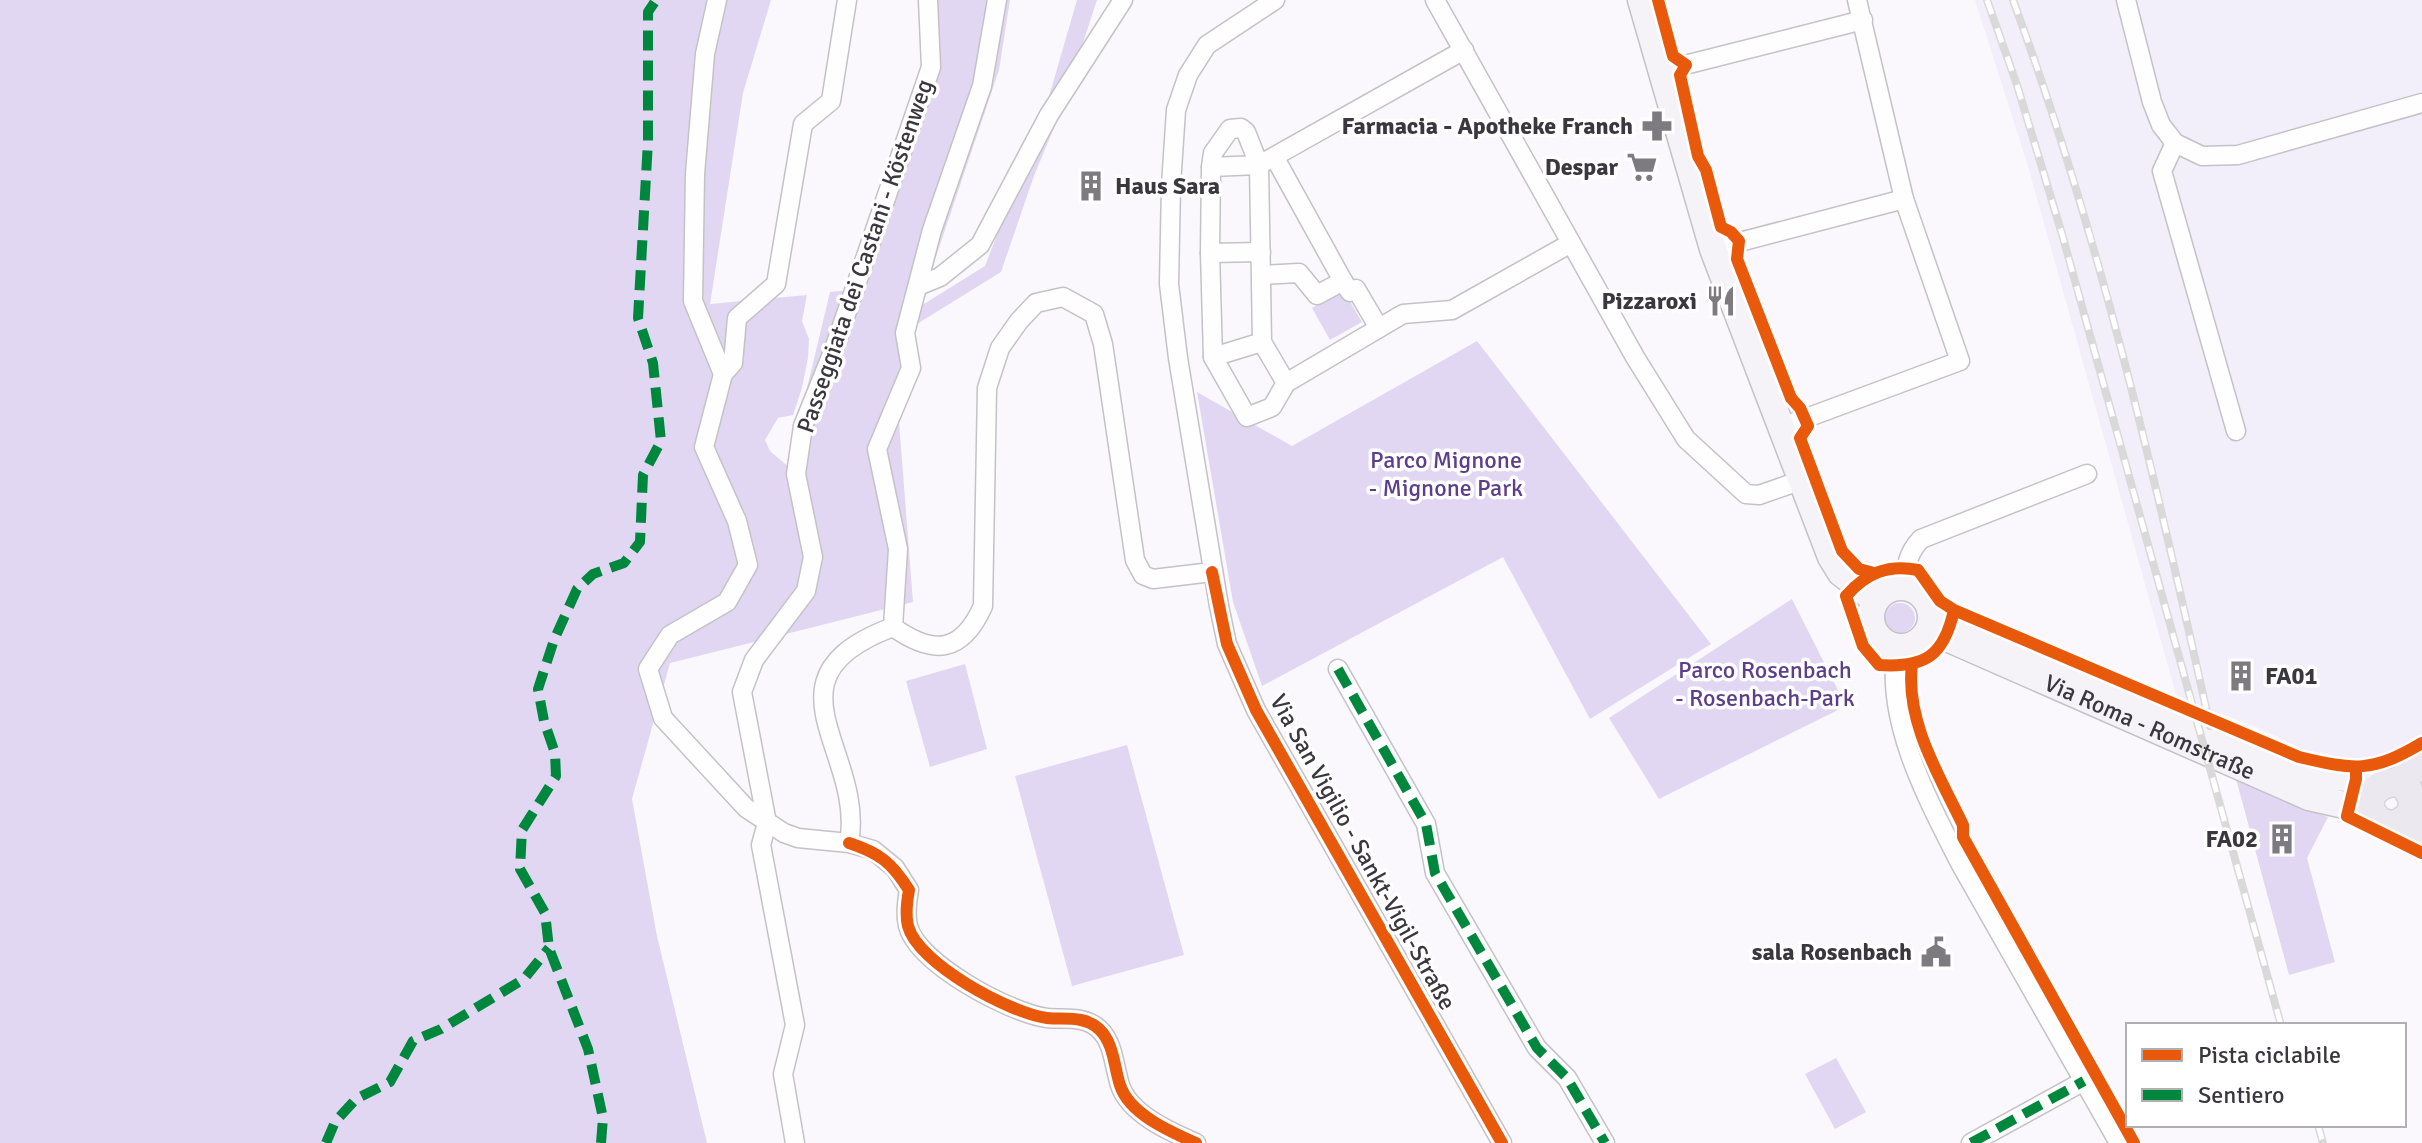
<svg xmlns="http://www.w3.org/2000/svg" width="2422" height="1143" viewBox="0 0 2422 1143" font-family="Signika,sans-serif">
<style>
.built{fill:#f2eefa}
.green{fill:#e1d7f3}
.lines{fill:none;stroke-linecap:round;stroke-linejoin:round}
.street-casing{stroke:#c4c2c6;stroke-width:21}
.secondary-casing{stroke:#c4c2c6;stroke-width:29}
.primary-casing{stroke:#d6d5d8;stroke-width:31}
.street{stroke:#fefeff;stroke-width:18}
.secondary{stroke:#f5f3f7;stroke-width:26}
.primary{stroke:#ebe8ef;stroke-width:28}
.rail-casing{stroke:#dad9da;stroke-width:8}
.rail{stroke:#fff;stroke-width:5;stroke-dasharray:15;stroke-linecap:butt}
.quiet{stroke:#00873e;stroke-width:10;stroke-dasharray:20 10;stroke-linecap:butt}
.cycleway-casing{stroke:#fff;stroke-width:17}
.cycleway{stroke:#e8590c;stroke-width:12}
.labels{text-anchor:middle;stroke-width:7;stroke-linejoin:round;paint-order:stroke}
.poi-label{font-size:24px;font-weight:bold;fill:#3a383e;stroke:#fff;text-anchor:end}
.street-label{font-size:24px;fill:#3a383e;stroke:#fff}
.park-label{font-size:24px;fill:#5d3e8a;stroke:#fff}
</style>
<rect width="100%" height="100%" fill="#faf8fc"/>
<path class="built" d="M1975,0H2422V806L2252,725L2177,698L2028,166Z"/>
<g class="green">
<path d="M0,0H771L743,93L710,304L807,295L802,321L809,339L808,358L802,388L793,415L778,418L765,440L770,451L796,473L812,399L807,388L830,292L851,290L924,67L920,0H1010L999,70L919,307L985,266L1045,110L1077,0H1097L1060,113L1034,176L1001,272L917,324L897,396L913,602L670,663L632,799L657,936L707,1143H0Z"/>
<path d="M1343,290L1362,322L1330,340L1312,308Z"/>
<path d="M1477,341L1711,644L1590,719L1503,557L1262,686L1233,602L1197,392L1292,446Z"/>
<path d="M1792,599L1846,706L1659,799L1609,718Z"/>
<circle cx="1900" cy="618" r="15"/>
<path d="M965,664L987,749L930,767L906,681Z"/>
<path d="M1127,745L1184,955L1072,986L1015,776Z"/>
<path d="M2236,779L2328,817L2307,858L2335,962L2289,975Z"/>
<path d="M1836,1058L1866,1112L1835,1129L1805,1074Z"/>
</g>
<g class="lines">
<g class="street-casing">
<g id="street">
<path d="M717,0L705,54L695,174L693,301L723,374L704,447L737,521L748,565L727,602L670,635L648,669L663,718L746,808L784,833L798,838L849,843L873,850L895,868L909,890C907,901 905,914 908,926C918,964 1010,1013 1047,1018C1064,1020 1084,1015 1099,1029C1114,1043 1114,1067 1120,1085C1129,1114 1171,1132 1196,1143"/>
<path d="M1275,0L1207,45L1188,75L1176,110L1171,185L1169,284L1178,358L1219,606L1227,644L1256,710L1502,1143"/>
<path d="M1435,0L1635,357L1686,439L1746,494L1759,495L1802,480"/>
<path d="M2126,0L2152,102L2161,125L2175,143L2202,156L2238,155L2422,103"/>
<path d="M1464,50L1259,165L1262,342L1286,383L1403,314L1452,310L1571,243"/>
<path d="M1661,71L1863,20"/>
<path d="M1241,128L1246,132L1259,165L1211,167L1213,153L1230,129Z"/>
<path d="M2175,143L2162,171L2236,431"/>
<path d="M1275,158L1343,281"/>
<path d="M1211,167L1210,253L1261,252"/>
<path d="M1713,249L1904,199"/>
<path d="M1210,253L1213,357L1262,342"/>
<path d="M1262,275L1299,273L1317,295L1343,281L1350,292L1356,289L1379,328"/>
<path d="M918,286L940,277L980,245L1049,115L1123,0"/>
<path d="M1213,357L1247,417L1272,407L1286,383"/>
<path d="M723,374L733,363L737,318L776,284L803,124L831,101L847,0"/>
<path d="M1782,427L1960,361L1904,199L1857,0"/>
<path d="M1907,587C1905,567 1907,554 1921,539L2087,474"/>
<path d="M893,627C934,656 962,653 983,606L987,388L1000,348L1019,321L1036,303L1063,297L1094,314L1103,344L1135,560L1143,575L1153,579L1212,572"/>
<path d="M893,627L898,549L877,449L911,368L905,333L932,230L982,86L997,0"/>
<path d="M1897,648C1884,720 1928,800 1960,863L2119,1143"/>
<path d="M1338,669L1426,824L1435,873L1537,1048L1567,1078L1605,1143"/>
<path d="M849,843C866,751 756,678 893,627"/>
<path d="M795,1143L783,1074L795,1025L761,845L767,823L742,692L754,660L806,591L813,557L796,474L803,426L834,349L931,67L928,0"/>
<path d="M1971,1143L2084,1081"/>
</g>
</g>
<g class="secondary-casing">
<g id="secondary">
<path d="M1641,0L1713,249L1831,557L1841,573L1875,600"/>
<circle cx="1901" cy="617" r="30"/>
<path d="M1930,609L2309,774L2356,779L2379,785"/>
<path id="s1" d="M1927,633L1947,638L2309,797L2349,806L2374,815"/>
</g>
</g>
<g class="primary-casing">
<g id="primary">
<path d="M2398,782L2422,763"/>
<path d="M2396,825L2410,816L2414,801L2405,785C2384,775 2357,798 2376,818C2383,826 2391,823 2399,827C2407,831 2414,836 2422,839"/>
</g>
</g>
<use href="#street" class="street"/>
<use href="#secondary" class="secondary"/>
<use href="#primary" class="primary"/>
<g class="rail-casing">
<g id="rail">
<path d="M1987,0L2017,85L2062,234L2281,1025"/>
<path d="M2013,0C2100,236 2156,481 2210,726"/>
<path d="M2318,1125L2323,1143"/>
</g>
</g>
<use href="#rail" class="rail"/>
<g class="quiet">
<path d="M1338,669L1426,824L1435,873L1537,1048L1567,1078L1605,1143"/>
<path d="M326,1143L335,1122L356,1099L390,1082L413,1041L441,1029L524,979L549,948"/>
<path d="M601,1143L603,1118L588,1049L549,948L545,913L520,869L522,830L556,776L555,753L544,721L538,689L554,640L577,589L593,574L624,563L640,542L643,475L661,441L653,363L638,318L648,141V12L656,0"/>
<path d="M1971,1143L2084,1081"/>
</g>
<g class="cycleway-casing">
<g id="cycleway">
<path d="M1658,0L1673,56L1686,65L1680,75L1698,156L1706,170L1721,227L1731,232L1739,241L1737,259L1791,398L1800,408L1808,426L1800,438L1842,551L1859,569L1874,573"/>
<path d="M1212,572L1227,644L1256,710L1502,1143"/>
<path d="M1954,610C1944,656 1925,668 1879,665L1863,646L1846,596C1866,573 1888,564 1918,570L1940,601L1954,610L2299,757C2354,770 2372,773 2422,743"/>
<path d="M1912,664C1905,721 1939,775 1963,825V837L2134,1143"/>
<path d="M2356,768V779L2347,816L2422,853"/>
<path d="M849,843C880,853 892,863 909,890C907,901 905,914 908,926C918,964 1010,1013 1047,1018C1064,1020 1084,1015 1099,1029C1114,1043 1114,1067 1120,1085C1129,1114 1171,1132 1196,1143"/>
</g>
</g>
<use href="#cycleway" class="cycleway"/>
</g>
<defs>
<g id="pharmacy-bare" transform="scale(2.4)"><path d="M-2-6h4v4h4v4h-4v4h-4v-4h-4v-4h4Z" fill="#7d7b80" stroke="#fff" stroke-width="2.5" paint-order="stroke"/></g>
<g id="supermarket-bare" transform="scale(2.4)"><path d="M-6-5.5h2.5l.6 2H6L4.5 2H-2.5L-4.4-4H-6ZM-1.5 3.2a1.3 1.3 0 1 0 .1 0ZM3 3.2a1.3 1.3 0 1 0 .1 0Z" fill="#7d7b80" stroke="#fff" stroke-width="2.5" paint-order="stroke"/></g>
<g id="building-bare" transform="scale(2.4)"><path d="M-4-6H4V6H1V3H-1V6H-4ZM-2.5-4.3h1.7v1.8h-1.7ZM.8-4.3h1.7v1.8H.8ZM-2.5-1h1.7V.8h-1.7ZM.8-1h1.7V.8H.8Z" fill="#7d7b80" stroke="#fff" stroke-width="2.5" paint-order="stroke"/></g>
<g id="restaurant-bare" transform="scale(2.4)"><path d="M-5-6h1v4h1v-4h1v4h1v-4h1v5L-1.5 .5V6h-2V.5L-5-1ZM5-6V6H3V1.5H1.5Q1.5-4 5-6Z" fill="#7d7b80" stroke="#fff" stroke-width="2.5" paint-order="stroke"/></g>
<g id="civic-bare" transform="scale(2.4)"><path d="M-.6-6.5H3V-4.5H.6V-3L4-1V1h2V6H-6V1h2V-1L-.6-3ZM-1.2 2.5V6h2.4V2.5Z" fill="#7d7b80" stroke="#fff" stroke-width="2.5" paint-order="stroke"/></g>
</defs>
<g fill-rule="evenodd">
<use href="#pharmacy-bare" x="1657" y="126"/>
<use href="#supermarket-bare" x="1642" y="167"/>
<use href="#building-bare" x="1091" y="186"/>
<use href="#restaurant-bare" x="1721" y="301"/>
<use href="#building-bare" x="2241" y="676"/>
<use href="#building-bare" x="2282" y="839"/>
<use href="#civic-bare" x="1936" y="952"/>
</g>
<g class="labels">
<g class="poi-label">
<text x="1633" y="134">Farmacia - Apotheke Franch</text>
<text x="1618" y="175">Despar</text>
<text x="1115" y="194" text-anchor="start">Haus Sara</text>
<text x="1697" y="309">Pizzaroxi</text>
<text x="2265" y="684" text-anchor="start">FA01</text>
<text x="2258" y="847">FA02</text>
<text x="1912" y="960">sala Rosenbach</text>
</g>
<g class="street-label">
<text transform="translate(865 256) rotate(-71)" y="8">Passeggiata dei Castani - Köstenweg</text>
<text dy="8" stroke="none"><textPath href="#s1" startOffset="242">Via Roma - Romstraße</textPath></text>
<text transform="translate(1363 852) rotate(61)" y="8">Via San Vigilio - Sankt-Vigil-Straße</text>
</g>
<g class="park-label">
<text x="1446" y="468">Parco Mignone<tspan x="1446" dy="28">- Mignone Park</tspan></text>
<text x="1765" y="678">Parco Rosenbach<tspan x="1765" dy="28">- Rosenbach-Park</tspan></text>
</g>
</g>
<rect x="2126" y="1023" width="280" height="104" fill="#ffffff" stroke="#b0afb2" stroke-width="2"/>
<rect x="2142" y="1049" width="40" height="12" fill="#e8590c" stroke="#b0afb2" stroke-width="2"/>
<text x="2198" y="1063" font-size="24" fill="#3a383e">Pista ciclabile</text>
<rect x="2142" y="1089" width="40" height="12" fill="#00873e" stroke="#b0afb2" stroke-width="2"/>
<text x="2198" y="1103" font-size="24" fill="#3a383e">Sentiero</text>
</svg>
